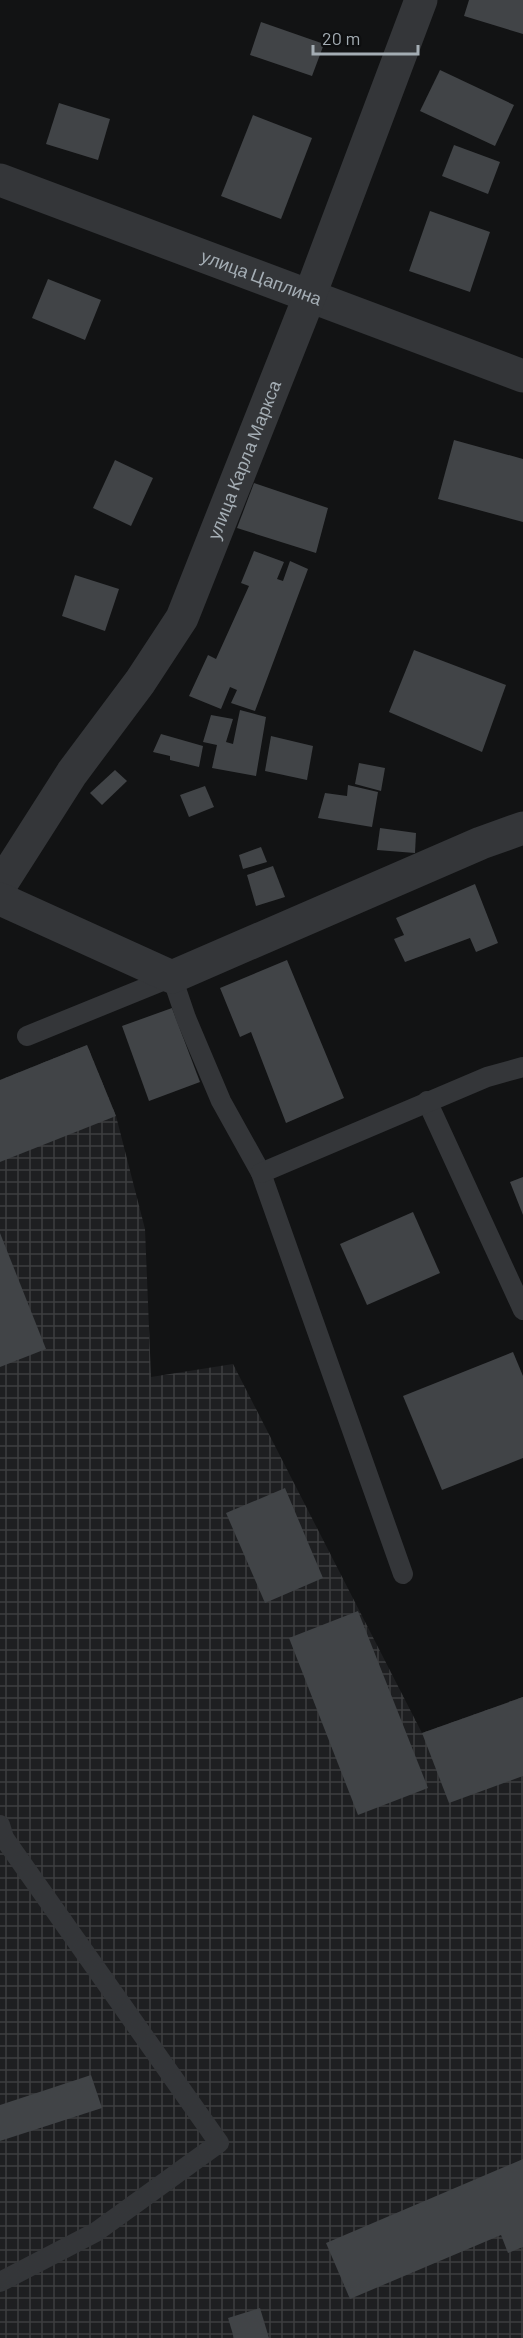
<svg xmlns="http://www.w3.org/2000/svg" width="523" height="2338" viewBox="0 0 523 2338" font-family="Barlow,sans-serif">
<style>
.industrial{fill:url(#industrial-grid)}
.building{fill:#414447}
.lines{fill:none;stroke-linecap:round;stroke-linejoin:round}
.lane{stroke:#343639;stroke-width:20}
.street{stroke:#343639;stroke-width:33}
.labels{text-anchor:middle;stroke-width:4.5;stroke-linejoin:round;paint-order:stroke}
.street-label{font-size:18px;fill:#a4adb4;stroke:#0d0e0f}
</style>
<defs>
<pattern id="industrial-grid" width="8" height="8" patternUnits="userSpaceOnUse" patternTransform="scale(1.5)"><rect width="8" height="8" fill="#1e1f21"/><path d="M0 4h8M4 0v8" fill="none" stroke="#3c3d3f"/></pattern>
</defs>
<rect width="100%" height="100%" fill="#121314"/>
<path class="industrial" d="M87,1045L116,1116L145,1229L151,1377L233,1364L422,1733L523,1697V2338H0V1080Z"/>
<g class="building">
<path d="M469,0H523V34L464,16Z"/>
<path d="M261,22L324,44L312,76L250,55Z"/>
<path d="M440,70L514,105L495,146L420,111Z"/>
<path d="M59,103L110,119L98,160L46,144Z"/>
<path d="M253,115L312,138L281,219L221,196Z"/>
<path d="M454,145L500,162L488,194L442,176Z"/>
<path d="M430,211L490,232L470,292L409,271Z"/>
<path d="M48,279L101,300L85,340L32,318Z"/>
<path d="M454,440L523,459V522L438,499Z"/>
<path d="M115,460L153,478L131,526L93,508Z"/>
<path d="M254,483L328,508L316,553L237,528Z"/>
<path d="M254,551L284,562L277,579L283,581L290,561L308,569L255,711L231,703L237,690L230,687L221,709L189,696L208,655L216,659L249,586L241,583Z"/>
<path d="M75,575L119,589L105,631L62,616Z"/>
<path d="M414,650L506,685L482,752L389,712Z"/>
<path d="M240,710L266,717L256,776L212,768L217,745L203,742L211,715L233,719L226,742L233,744Z"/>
<path d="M161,734L203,746L199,767L170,760V756L153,752Z"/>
<path d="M271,736L313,746L307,780L265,771Z"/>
<path d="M359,763L385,768L381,791L355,784Z"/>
<path d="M115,770L127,781L102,805L90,793Z"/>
<path d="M348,785L378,792L372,827L318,818L325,793L347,796Z"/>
<path d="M205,786L214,807L189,817L180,795Z"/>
<path d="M380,828L416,833L415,853L377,850Z"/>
<path d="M261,847L267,862L243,869L239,855Z"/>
<path d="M273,866L285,897L256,906L247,875Z"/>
<path d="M475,884L498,943L476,952L470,938L405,962L394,939L404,935L396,918Z"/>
<path d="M287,960L344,1098L286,1123L251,1032L240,1037L220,988Z"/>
<path d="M172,1008L200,1082L149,1101L122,1026Z"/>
<path d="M87,1045L116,1116L0,1162V1080Z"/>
<path d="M523,1177V1215L510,1182Z"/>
<path d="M413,1212L440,1273L367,1305L340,1244Z"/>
<path d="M0,1233L46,1349L0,1367Z"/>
<path d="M513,1352L523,1376V1458L442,1490L403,1396Z"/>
<path d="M285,1488L323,1578L265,1603L226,1513Z"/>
<path d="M358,1611L428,1788L358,1815L289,1638Z"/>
<path d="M523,1697V1776L449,1803L422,1733Z"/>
<path d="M91,2075L102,2108L0,2141V2105Z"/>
<path d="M523,2159V2247L508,2253L501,2235L350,2299L326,2243Z"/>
<path d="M260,2308L269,2338H234L228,2318Z"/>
</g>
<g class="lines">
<g class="lane">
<path d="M27,1036L172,977L186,1018L221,1101L261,1173L403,1574"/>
<path d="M427,1101L523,1310"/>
<path d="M261,1173L487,1077L523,1067"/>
<path d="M0,1825L4,1838L219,2143L96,2232L0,2282"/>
</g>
<g class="street">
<path id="s1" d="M0,180L523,376"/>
<path id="s2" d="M0,886L72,773L140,682L182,618L310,295L421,0"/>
<path d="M0,899L172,977L481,843L523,828"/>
</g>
</g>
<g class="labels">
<g class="street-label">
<text dy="6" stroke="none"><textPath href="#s1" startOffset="279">улица Цаплина</textPath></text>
<text dy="6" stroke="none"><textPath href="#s2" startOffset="494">улица Карла Маркса</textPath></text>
</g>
</g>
<path d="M313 45v9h105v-9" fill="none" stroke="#a4adb4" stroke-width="3"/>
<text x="322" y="45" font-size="18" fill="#a4adb4" stroke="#0d0e0f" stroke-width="4.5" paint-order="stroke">20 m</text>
</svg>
